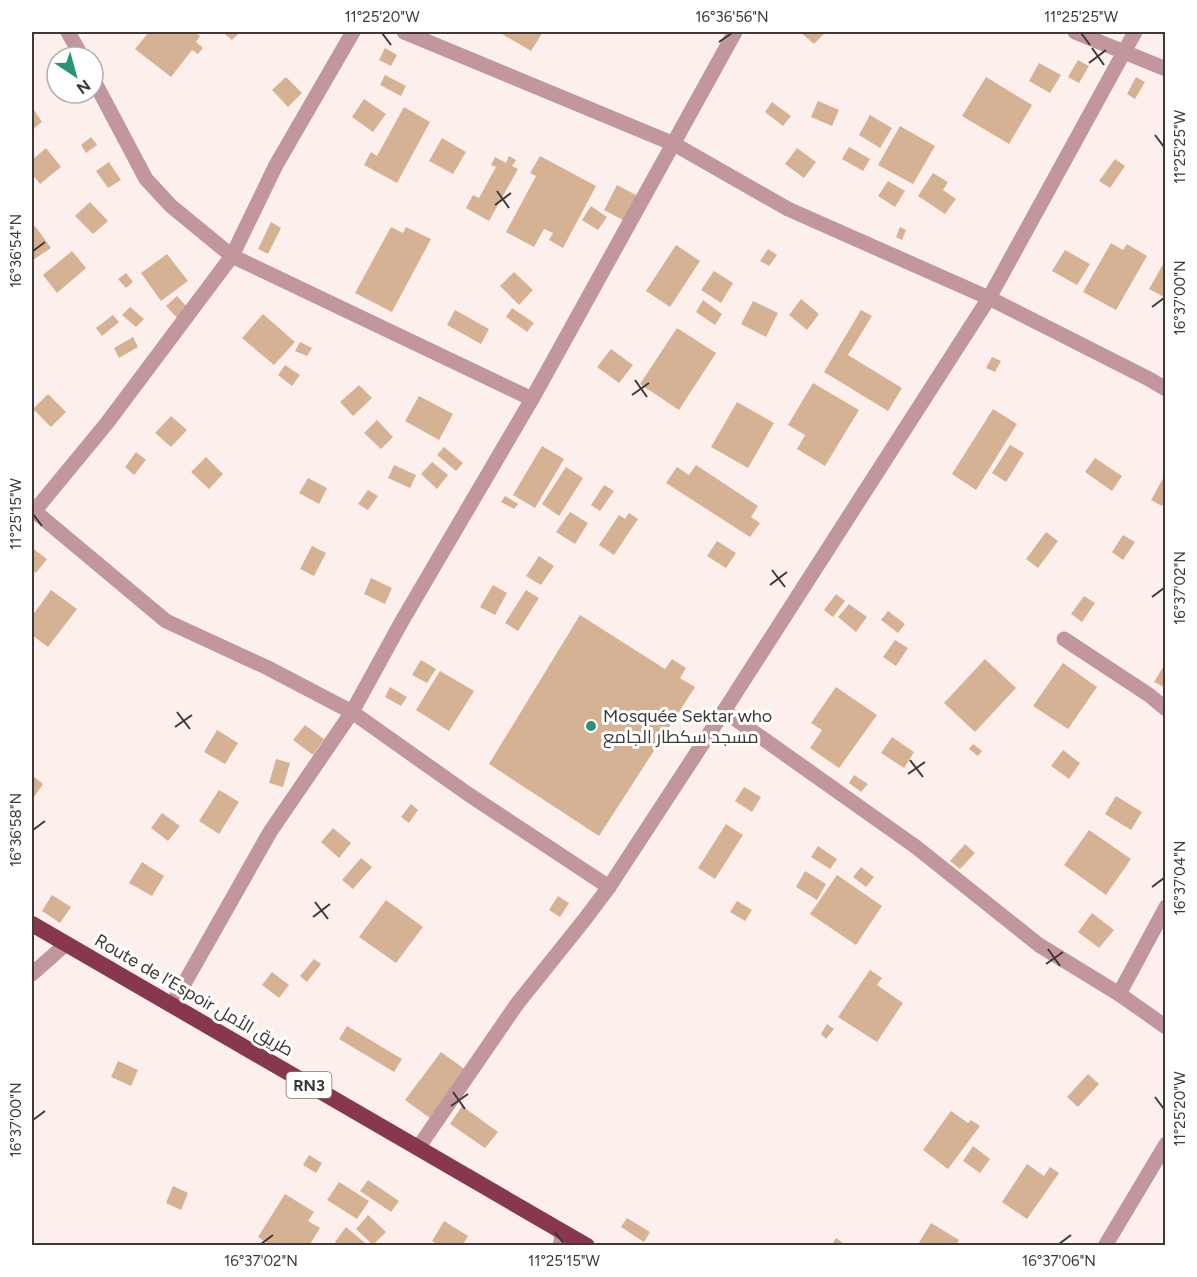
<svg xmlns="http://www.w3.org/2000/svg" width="1197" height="1277" viewBox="0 0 1197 1277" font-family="Figtree,Cairo,sans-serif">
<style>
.building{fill:#d6b294}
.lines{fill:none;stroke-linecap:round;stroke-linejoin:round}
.minor{stroke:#c1969d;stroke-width:15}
.trunk{stroke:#87384c;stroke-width:16}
.ticks{fill:none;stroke:#3e3937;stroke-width:2}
.poi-dot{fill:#279575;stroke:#fff;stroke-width:2}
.labels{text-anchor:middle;stroke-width:6;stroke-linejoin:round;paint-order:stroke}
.shield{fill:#fff;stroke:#787473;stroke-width:1.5}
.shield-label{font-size:16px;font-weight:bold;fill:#3e3937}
.poi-label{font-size:18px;fill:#3e3937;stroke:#fff;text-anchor:start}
.street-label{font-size:18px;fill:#3e3937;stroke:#fff}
.neatline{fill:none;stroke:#3e3937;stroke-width:2}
.ticks-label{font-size:15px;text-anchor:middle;fill:#3e3937}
</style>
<rect width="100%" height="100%" fill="#fdefec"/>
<g class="building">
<path d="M149,32H194L200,36L196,42L203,48L198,54L192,50L171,77L135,49Z"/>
<path d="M222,32H240L232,40Z"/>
<path d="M504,32H543L531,51L502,34Z"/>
<path d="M800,32H826L814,44Z"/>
<path d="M385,48L397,55L391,66L379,60Z"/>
<path d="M1078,60L1089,66L1079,83L1068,77Z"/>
<path d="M1039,63L1061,75L1050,93L1029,81Z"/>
<path d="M385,75L406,86L401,96L380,85Z"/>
<path d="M286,77L302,93L288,107L272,90Z"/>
<path d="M986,77L1032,105L1009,144L962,116Z"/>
<path d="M1136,77L1145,82L1135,99L1127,94Z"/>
<path d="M364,99L386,114L373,132L352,117Z"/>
<path d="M818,101L839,110L832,126L811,117Z"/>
<path d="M772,102L791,116L783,126L765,112Z"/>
<path d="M32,107L42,122L32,130Z"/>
<path d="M404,107L430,122L397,183L364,165L371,152L377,156Z"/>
<path d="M870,115L892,128L880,148L859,135Z"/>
<path d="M900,126L935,146L913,184L878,165Z"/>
<path d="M91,137L97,145L86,153L81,145Z"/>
<path d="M442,138L466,152L453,174L429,161Z"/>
<path d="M849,147L870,159L863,171L842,159Z"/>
<path d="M46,148L61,167L40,184L32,174V160Z"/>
<path d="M797,148L816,162L804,178L785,164Z"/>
<path d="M509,156L516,160L512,166L518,169L489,221L466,208L473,195L479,198L496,167L491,165L495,157L506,163Z"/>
<path d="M540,156L596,186L563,248L549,240L553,233L544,229L534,247L506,232L536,176L530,173Z"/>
<path d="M1115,159L1125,166L1110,188L1099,181Z"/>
<path d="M109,162L121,180L108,188L96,171Z"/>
<path d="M933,173L948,182L943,190L956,199L945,214L918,196Z"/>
<path d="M888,181L905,191L895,207L878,196Z"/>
<path d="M617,185L638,196L625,221L604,210Z"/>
<path d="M90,202L108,221L93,234L75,216Z"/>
<path d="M591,206L607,217L598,230L582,220Z"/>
<path d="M271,222L281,228L268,254L258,249Z"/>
<path d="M35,226L51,248L33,260L32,258V228Z"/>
<path d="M391,227L403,233L406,227L431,239L392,312L355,293Z"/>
<path d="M900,227L906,230L902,240L896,237Z"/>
<path d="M1111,243L1123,250L1127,244L1147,256L1116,310L1083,292Z"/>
<path d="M676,245L700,261L670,307L646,291Z"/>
<path d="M768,249L777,255L769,266L760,261Z"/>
<path d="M1065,250L1090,264L1077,285L1052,271Z"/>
<path d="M72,251L86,268L57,293L43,275Z"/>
<path d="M167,254L188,281L161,301L141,273Z"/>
<path d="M1166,259V298L1149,289Z"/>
<path d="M714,271L733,283L721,303L701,290Z"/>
<path d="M514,272L533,290L519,305L500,286Z"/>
<path d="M126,273L133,282L126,288L118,279Z"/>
<path d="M177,296L189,309L178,319L166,306Z"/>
<path d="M801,299L819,314L807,330L789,315Z"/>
<path d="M703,300L722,314L715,325L696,312Z"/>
<path d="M753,301L778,313L766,337L741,324Z"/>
<path d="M130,307L144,319L136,327L122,315Z"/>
<path d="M512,308L534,323L527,332L506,317Z"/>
<path d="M455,310L489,329L481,344L447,325Z"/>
<path d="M861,310L872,316L848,355L902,388L888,411L824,372Z"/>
<path d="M263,314L295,342L274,365L242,338Z"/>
<path d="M113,315L119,322L102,336L96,328Z"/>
<path d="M677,328L716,353L679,410L640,384Z"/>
<path d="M133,337L138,347L119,358L114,348Z"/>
<path d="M300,342L312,348L307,356L295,351Z"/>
<path d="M611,349L633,365L619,383L597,367Z"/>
<path d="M992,357L1001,361L995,372L986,368Z"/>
<path d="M285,365L300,375L292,386L278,375Z"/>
<path d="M813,383L859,410L825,466L797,449L805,435L788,425Z"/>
<path d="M359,385L372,398L353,416L340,402Z"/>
<path d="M48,394L66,412L51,427L33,409Z"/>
<path d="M419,396L453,414L439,440L405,421Z"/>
<path d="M737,402L774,423L748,468L711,447Z"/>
<path d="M993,409L1017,424L976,490L952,474Z"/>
<path d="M171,416L187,430L171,447L155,433Z"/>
<path d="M377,420L393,437L381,449L364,433Z"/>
<path d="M1010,445L1024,453L1006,482L992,473Z"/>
<path d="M542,446L564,459L535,508L513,495Z"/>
<path d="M444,447L463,463L456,471L437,455Z"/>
<path d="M136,452L146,460L134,475L125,467Z"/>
<path d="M206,457L223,474L209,489L191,472Z"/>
<path d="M1095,458L1122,476L1112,491L1085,472Z"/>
<path d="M432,462L448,475L437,489L421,474Z"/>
<path d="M394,465L416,475L410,488L388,478Z"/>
<path d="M696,465L758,506L751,517L760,523L750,537L666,483L677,467L689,475Z"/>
<path d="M566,467L583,478L559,516L542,504Z"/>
<path d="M1166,473V499L1162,506L1151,500Z"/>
<path d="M308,478L327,488L319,504L299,493Z"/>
<path d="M604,485L614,491L600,511L591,505Z"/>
<path d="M368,490L378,496L368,510L358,504Z"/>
<path d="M505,496L518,504L514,509L501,502Z"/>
<path d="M570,512L588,523L575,544L556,532Z"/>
<path d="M629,513L638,519L614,555L599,545L619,515L625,519Z"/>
<path d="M1046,532L1058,541L1038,568L1026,559Z"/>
<path d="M1123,535L1135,542L1123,560L1112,552Z"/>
<path d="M717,541L736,553L726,568L707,556Z"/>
<path d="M312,546L326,553L314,576L300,569Z"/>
<path d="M32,548L47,559L36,573L32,570Z"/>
<path d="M539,556L554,566L541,585L526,576Z"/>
<path d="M371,578L392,588L385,604L364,594Z"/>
<path d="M493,585L507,593L495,615L480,607Z"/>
<path d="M51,590L77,609L48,647L32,635V616Z"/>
<path d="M526,590L539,598L518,631L505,623Z"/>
<path d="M836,594L845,601L833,617L824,610Z"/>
<path d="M1084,596L1095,603L1082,622L1071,614Z"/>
<path d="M849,604L867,617L856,632L838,617Z"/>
<path d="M888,611L905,624L898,633L881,620Z"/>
<path d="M580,615L665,669L672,659L686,668L680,678L695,687L599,836L489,764Z"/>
<path d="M895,640L908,648L896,666L883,657Z"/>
<path d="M985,659L1016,688L975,732L944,703Z"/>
<path d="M421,660L436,669L427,683L412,675Z"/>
<path d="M1166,662V688L1154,682Z"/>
<path d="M1063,663L1097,687L1068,729L1033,706Z"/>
<path d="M440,671L474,691L449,731L416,710Z"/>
<path d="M390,687L407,697L401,706L385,697Z"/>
<path d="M836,687L877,715L839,768L810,748L822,730L811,723Z"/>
<path d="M305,725L324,739L313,755L293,740Z"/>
<path d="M217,730L238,743L225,764L204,752Z"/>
<path d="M892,737L914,752L904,768L881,753Z"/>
<path d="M973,744L982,751L978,756L969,749Z"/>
<path d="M1063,750L1080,763L1069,779L1051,766Z"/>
<path d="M276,759L290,763L283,787L269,783Z"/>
<path d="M32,775L43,784L32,800Z"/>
<path d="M854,775L868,784L861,792L849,783Z"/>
<path d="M744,787L761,797L752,812L735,801Z"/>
<path d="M219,790L239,802L219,834L199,821Z"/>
<path d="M1116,796L1142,812L1131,830L1105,814Z"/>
<path d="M411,804L418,810L409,823L401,817Z"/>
<path d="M162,813L180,826L168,841L151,828Z"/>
<path d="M726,824L743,835L715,879L698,868Z"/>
<path d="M333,828L351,843L339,858L321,842Z"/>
<path d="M1089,830L1131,859L1106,895L1064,865Z"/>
<path d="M965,844L975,853L960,869L950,861Z"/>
<path d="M818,846L837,859L830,869L811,857Z"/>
<path d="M361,858L372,867L353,889L342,880Z"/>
<path d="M142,862L164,876L152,896L129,883Z"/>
<path d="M861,867L874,877L866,887L853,877Z"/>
<path d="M805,871L826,884L817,900L796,887Z"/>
<path d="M837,875L882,906L856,945L810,914Z"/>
<path d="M52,895L71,907L60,923L42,911Z"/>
<path d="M558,896L569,903L560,917L549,910Z"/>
<path d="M386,900L423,927L396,963L359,937Z"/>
<path d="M737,901L752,910L745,921L730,912Z"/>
<path d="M1092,913L1114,930L1099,948L1078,932Z"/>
<path d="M314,959L321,964L307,982L300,976Z"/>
<path d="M870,970L882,978L877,985L903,1003L877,1042L838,1017Z"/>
<path d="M272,972L289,985L279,998L262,985Z"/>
<path d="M827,1024L834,1029L826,1039L821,1034Z"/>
<path d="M347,1026L402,1059L394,1072L339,1039Z"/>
<path d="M441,1052L474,1076L438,1124L405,1100Z"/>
<path d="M118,1061L138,1070L131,1086L111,1077Z"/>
<path d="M1088,1074L1099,1084L1078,1107L1067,1097Z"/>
<path d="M462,1106L498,1132L485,1148L450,1124Z"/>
<path d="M951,1111L968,1123L971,1120L980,1126L948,1169L923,1150Z"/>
<path d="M973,1146L990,1159L980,1173L963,1161Z"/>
<path d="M309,1155L322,1163L316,1173L303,1165Z"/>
<path d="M1027,1164L1044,1176L1050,1167L1059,1173L1027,1219L1002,1202Z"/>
<path d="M368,1180L399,1201L391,1212L360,1191Z"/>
<path d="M339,1182L369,1201L357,1219L327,1200Z"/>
<path d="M173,1186L188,1193L181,1210L166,1203Z"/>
<path d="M285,1194L314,1212L308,1221L320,1228L309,1246H272L258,1237Z"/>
<path d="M368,1215L386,1232L373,1245L356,1229Z"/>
<path d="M627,1218L650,1232L644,1242L621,1227Z"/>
<path d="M444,1221L468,1236L462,1246H440L432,1241Z"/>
<path d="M931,1223L959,1240L956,1246H917Z"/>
<path d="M346,1227L365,1243L363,1246H339L335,1242Z"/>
<path d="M836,1238L847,1246H831Z"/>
</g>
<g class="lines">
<g class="minor">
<path d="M68,32L82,57"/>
<path d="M404,32L674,144L788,209L989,298L1149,379L1166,389"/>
<path d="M1075,32L1166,69"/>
<path d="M93,79L146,179L171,206L232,256L532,399"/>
<path d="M32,509L166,621L266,667L352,712L468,794L609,887"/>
<path d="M32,514L107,423L232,256L276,165L353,32"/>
<path d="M1064,639L1149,695L1166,709"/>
<path d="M724,711L916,847L1039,945L1119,994L1166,1027"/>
<path d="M32,974L66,944"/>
<path d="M1119,994L1166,907"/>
<path d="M172,1005L270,832L352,712L402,621L532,399L735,32"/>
<path d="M418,1148L517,1004L585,919L609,887L724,711L989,298L1135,32"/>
<path d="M560,1246L563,1232"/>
<path d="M1105,1246L1166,1144"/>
</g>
<path class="trunk" d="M32,924L587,1246"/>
</g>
<path class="ticks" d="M382,33L391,45M1081,33L1090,45M719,42L732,33M1092,48L1104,65M1089,63L1106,50M1155,135L1164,147M497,191L509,208M495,205L511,193M33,251L45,242M1152,307L1164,298M635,380L647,397M632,395L649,383M33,514L42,526M772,570L785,587M770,585L787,572M1152,597L1164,588M177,712L190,729M175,727L192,715M910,760L923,777M908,774L925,762M33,830L45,821M1152,887L1164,878M315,902L328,919M313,917L330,904M1048,949L1060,966M1046,964L1063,952M453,1092L465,1109M1155,1097L1164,1109M451,1106L468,1094M33,1120L45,1111M555,1232L564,1244M261,1244L273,1235M1059,1244L1071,1235"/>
<circle class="poi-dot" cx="591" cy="726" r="6"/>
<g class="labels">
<rect class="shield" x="286.5" y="1072" width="45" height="26" rx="4.5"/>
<g class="shield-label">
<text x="309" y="1091">RN3</text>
</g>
<g class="poi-label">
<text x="603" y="722">Mosquée Sektar who<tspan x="603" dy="21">مسجد سكطار الجامع</tspan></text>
</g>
<g class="street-label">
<text transform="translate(194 995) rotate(30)" y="6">Route de l’Espoir طريق الأمل</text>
</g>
</g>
<rect width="1197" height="1277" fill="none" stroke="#ffffff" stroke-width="66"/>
<g transform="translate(75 75) rotate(144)"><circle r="28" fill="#ffffff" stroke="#b2b0af" stroke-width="1.5"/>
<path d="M0-4.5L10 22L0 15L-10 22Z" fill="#279575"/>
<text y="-9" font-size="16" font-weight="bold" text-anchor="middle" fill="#3e3937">N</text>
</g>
<rect x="33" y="33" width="1131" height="1211" class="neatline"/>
<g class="ticks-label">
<text x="382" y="22">11°25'20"W</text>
<text x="732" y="22">16°36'56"N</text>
<text x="1081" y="22">11°25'25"W</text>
<text transform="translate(1180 147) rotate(-90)" y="5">11°25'25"W</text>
<text transform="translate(16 251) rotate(-90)" y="5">16°36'54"N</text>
<text transform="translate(1180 298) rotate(-90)" y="5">16°37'00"N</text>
<text transform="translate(16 514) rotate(-90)" y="5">11°25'15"W</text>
<text transform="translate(1180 588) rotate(-90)" y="5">16°37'02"N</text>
<text transform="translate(16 830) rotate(-90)" y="5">16°36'58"N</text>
<text transform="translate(1180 878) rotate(-90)" y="5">16°37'04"N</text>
<text transform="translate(1180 1109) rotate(-90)" y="5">11°25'20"W</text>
<text transform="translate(16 1120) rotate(-90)" y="5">16°37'00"N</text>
<text x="261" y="1266">16°37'02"N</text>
<text x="564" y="1266">11°25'15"W</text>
<text x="1059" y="1266">16°37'06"N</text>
</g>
</svg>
